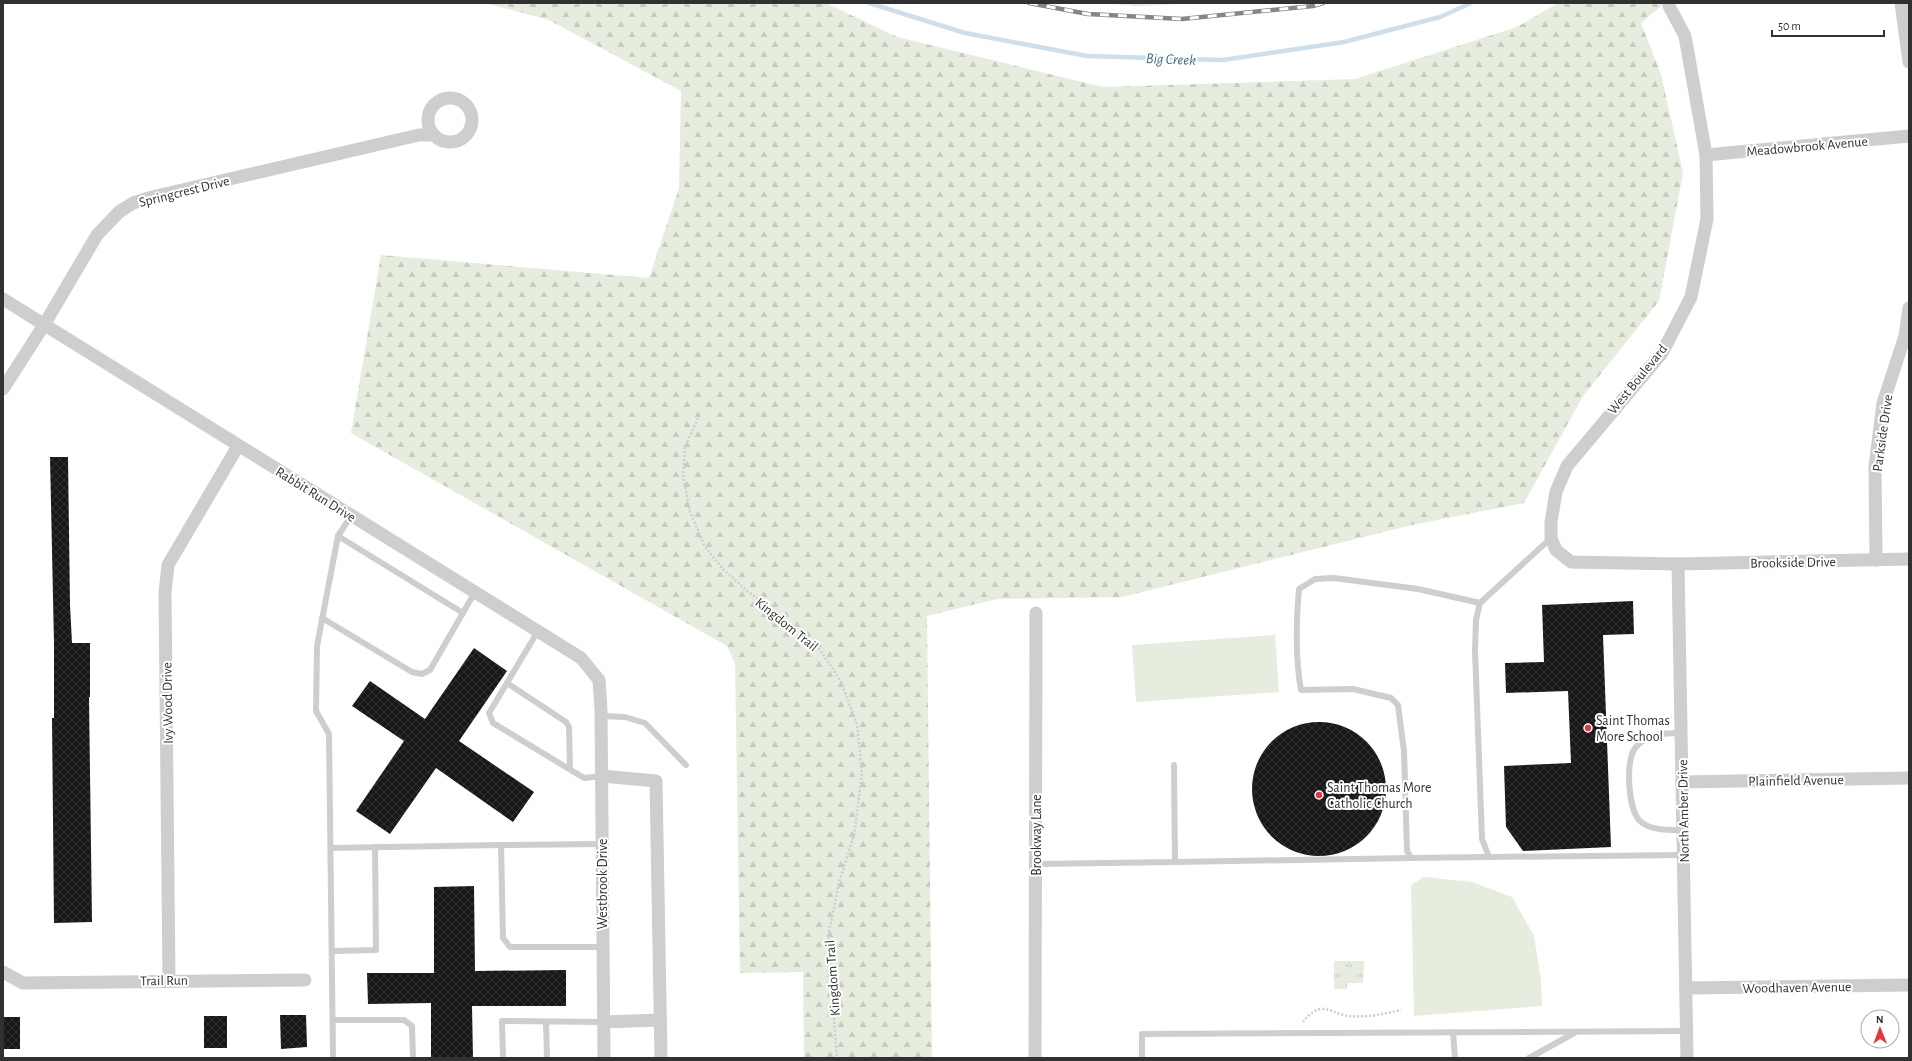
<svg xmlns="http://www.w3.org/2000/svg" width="1912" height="1061" viewBox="0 0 1912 1061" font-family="'Alegreya Sans',sans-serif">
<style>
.grass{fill:url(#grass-dots)}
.forest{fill:url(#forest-firs)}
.park{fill:url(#park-tufts)}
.pitch{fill:#e6eddf}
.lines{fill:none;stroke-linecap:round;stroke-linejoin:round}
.stream{stroke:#ccdfec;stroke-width:4.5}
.building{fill:url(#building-cross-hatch)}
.path{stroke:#cecece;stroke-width:2.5;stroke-dasharray:2 2;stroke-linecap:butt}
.lane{stroke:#cecece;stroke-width:6}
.street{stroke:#cecece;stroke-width:13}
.rail-casing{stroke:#868686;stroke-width:4.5}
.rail{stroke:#fff;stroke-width:3;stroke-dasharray:9;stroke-linecap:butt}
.poi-dot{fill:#e3383d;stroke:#fff;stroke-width:1.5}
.labels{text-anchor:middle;stroke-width:4;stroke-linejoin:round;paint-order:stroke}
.street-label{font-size:14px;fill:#313131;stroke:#fff}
.poi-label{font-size:14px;fill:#313131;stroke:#fff;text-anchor:start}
.water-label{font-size:15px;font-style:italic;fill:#3f6f93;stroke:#fff}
</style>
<defs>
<pattern id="grass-dots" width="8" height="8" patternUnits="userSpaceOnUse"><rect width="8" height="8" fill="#e6eddf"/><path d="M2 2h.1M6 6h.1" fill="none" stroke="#c6ccc0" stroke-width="1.8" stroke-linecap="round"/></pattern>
<pattern id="forest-firs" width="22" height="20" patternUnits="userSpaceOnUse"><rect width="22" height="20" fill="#e6eddf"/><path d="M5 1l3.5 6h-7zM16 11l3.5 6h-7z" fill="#c6ccc0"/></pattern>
<pattern id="park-tufts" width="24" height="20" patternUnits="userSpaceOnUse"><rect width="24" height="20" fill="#e6eddf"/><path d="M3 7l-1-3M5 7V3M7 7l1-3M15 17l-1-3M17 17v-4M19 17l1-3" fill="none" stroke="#c6ccc0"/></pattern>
<pattern id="building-cross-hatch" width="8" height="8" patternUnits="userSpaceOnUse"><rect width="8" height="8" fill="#181818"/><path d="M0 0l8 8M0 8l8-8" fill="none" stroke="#313131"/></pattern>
</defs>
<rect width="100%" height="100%" fill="#fff"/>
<path class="grass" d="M1100,3H1204L1137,6Z"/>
<path class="forest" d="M485,3H826L897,37L1103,87L1355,79L1517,27L1558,3H1665L1641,23L1661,74L1683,173L1659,301L1583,396L1524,503L1412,525L1122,597L997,599L927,616L932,1058H804L803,972L740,973L735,664L727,646L351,433L381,255L649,278L679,188L681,91L549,20Z"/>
<path class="park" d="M1334,961H1364L1363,983H1347V989H1334Z"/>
<g class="pitch">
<path d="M1275,635L1279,692L1136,702L1132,645Z"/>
<path d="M1424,877L1472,882L1512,897L1534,936L1541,980L1542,1006L1414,1016L1411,885Z"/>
</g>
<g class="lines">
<path class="stream" d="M869,3L965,33L1087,56L1223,60L1344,42L1440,17L1471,3"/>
</g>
<g class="building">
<path d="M50,457H68L70,605L72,643H90V697H89L92,922L54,923L52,718H54V644Z"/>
<path d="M1633,601L1634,634L1603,635L1611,847L1523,851L1506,827L1504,766L1571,763L1568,691L1506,693L1505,663L1544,662L1542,605Z"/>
<path d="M474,648L507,671L459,741L534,792L513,822L436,768L390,834L356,811L404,741L352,706L370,681L425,719Z"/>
<circle cx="1319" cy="789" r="67"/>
<path d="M474,886L475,971L566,970V1006H472L473,1058H431V1003L368,1004L367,973H434V887Z"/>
<path d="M280,1015H306L307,1047L281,1049Z"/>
<rect x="204" y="1016" width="23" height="32"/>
<rect x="3" y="1017" width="17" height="32"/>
</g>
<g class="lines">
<g class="path">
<path d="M698,418L685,447L683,475L690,512L705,547L723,569L746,590L796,628L821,651L841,682L857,724L862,774L854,835L839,883L828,937L837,1058"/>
<path d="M1303,1022C1307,1017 1312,1011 1320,1009C1329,1008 1335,1013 1343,1015C1363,1019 1383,1014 1401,1010"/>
</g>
<g class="lane">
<path d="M338,536L463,613"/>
<path d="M1551,538L1480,603L1476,620L1475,650L1482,839L1489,857L1684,855"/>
<path d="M1480,603L1418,589L1334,578L1315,579L1299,589C1296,623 1295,657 1301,690L1353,689L1391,698L1398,705L1404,751L1407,851L1411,858L1489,857"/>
<path d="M322,618L412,672L422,674L430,670L475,592"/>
<path d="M538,631L489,713L493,723L584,778L602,776"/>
<path d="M507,683L566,722L569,727L570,769"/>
<path d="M601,716L625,717L645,723L686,765"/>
<path d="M1681,733C1665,733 1648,733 1636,747C1625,760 1628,807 1639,820C1649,831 1670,830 1683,830"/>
<path d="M602,844L501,845L503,938L510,947H603"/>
<path d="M331,848L501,845"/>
<path d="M1175,862L1411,858"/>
<path d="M1036,864L1175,862L1174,765"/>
<path d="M332,951L376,950L375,847"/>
<path d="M333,1020H404L412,1026L413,1058"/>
<path d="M546,1022L547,1058"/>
<path d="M1453,1032L1455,1058"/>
<path d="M333,1058L329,734L316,711L317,646L338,536L351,516"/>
<path d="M503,1058L502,1021L603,1022"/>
<path d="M1142,1058V1034L1687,1031"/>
<path d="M1529,1058L1576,1032"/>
</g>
<g class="street">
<path d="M1901,3L1909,62"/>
<path d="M1669,6L1685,36L1706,155L1707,219L1691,297L1662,353L1567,466L1556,492L1551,522V538L1556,550L1571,562L1678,564L1909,559"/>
<circle cx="450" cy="120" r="22"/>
<path d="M1706,155L1909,136"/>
<path d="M3,299L581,658L599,680L601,710L604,1058"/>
<path d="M3,389L44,325L97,235L119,212L133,203L152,197L406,138L419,135H434"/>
<path d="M1876,560L1875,466L1883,403L1905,336L1909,308"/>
<path d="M1678,564L1687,1058"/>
<path d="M602,776L656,781L661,1058"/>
<path d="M1682,782L1909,778"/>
<path d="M3,972L23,983L305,980"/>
<path d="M169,980L165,593L168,565L238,446"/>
<path d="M1686,988L1909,985"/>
<path d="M603,1022L660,1020"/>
<path d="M1035,1058L1036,613"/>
</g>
<g class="rail-casing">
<path id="rail" d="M1029,3L1088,14L1182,19L1313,6L1323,3"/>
</g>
<use href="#rail" class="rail"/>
</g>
<g class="poi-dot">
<circle cx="1588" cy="728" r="4"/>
<circle cx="1319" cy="795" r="4"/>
</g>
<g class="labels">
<g class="street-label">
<text transform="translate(1807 146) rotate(-5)" y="5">Meadowbrook Avenue</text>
<text transform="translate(184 191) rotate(-14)" y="5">Springcrest Drive</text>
<text transform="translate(1637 379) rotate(-51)" y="5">West Boulevard</text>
<text transform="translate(1882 433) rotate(-82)" y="5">Parkside Drive</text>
<text transform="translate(316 494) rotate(32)" y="5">Rabbit Run Drive</text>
<text transform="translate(1793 562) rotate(-1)" y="5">Brookside Drive</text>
<text transform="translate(787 624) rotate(39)" y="5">Kingdom Trail</text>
<text transform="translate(167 703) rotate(-91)" y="5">Ivy Wood Drive</text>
<text transform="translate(1796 780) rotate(-1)" y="5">Plainfield Avenue</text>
<text transform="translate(1683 811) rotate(-91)" y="5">North Amber Drive</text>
<text transform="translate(1036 835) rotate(-90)" y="5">Brookway Lane</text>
<text transform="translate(602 884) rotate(-90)" y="5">Westbrook Drive</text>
<text transform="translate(832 978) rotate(-94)" y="5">Kingdom Trail</text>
<text transform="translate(164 980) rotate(-1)" y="5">Trail Run</text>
<text transform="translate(1797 987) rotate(-1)" y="5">Woodhaven Avenue</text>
</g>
<g class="poi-label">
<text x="1596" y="725">Saint Thomas<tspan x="1596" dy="16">More School</tspan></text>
<text x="1327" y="792">Saint Thomas More<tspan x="1327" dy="16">Catholic Church</tspan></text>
</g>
<g class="water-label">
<text transform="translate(1171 59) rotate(2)" y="5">Big Creek</text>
</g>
</g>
<rect width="1912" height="1061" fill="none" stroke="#313131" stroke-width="8"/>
<g transform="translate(1880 1029) rotate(359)"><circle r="19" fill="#ffffff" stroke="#adadad"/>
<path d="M0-3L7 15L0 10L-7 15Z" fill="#e3383d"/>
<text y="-6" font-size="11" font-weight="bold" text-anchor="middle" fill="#313131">N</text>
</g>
<path d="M1772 30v6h112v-6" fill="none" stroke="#313131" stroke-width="2"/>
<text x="1778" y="30" font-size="12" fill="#313131" stroke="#ffffff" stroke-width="3" paint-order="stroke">50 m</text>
</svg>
